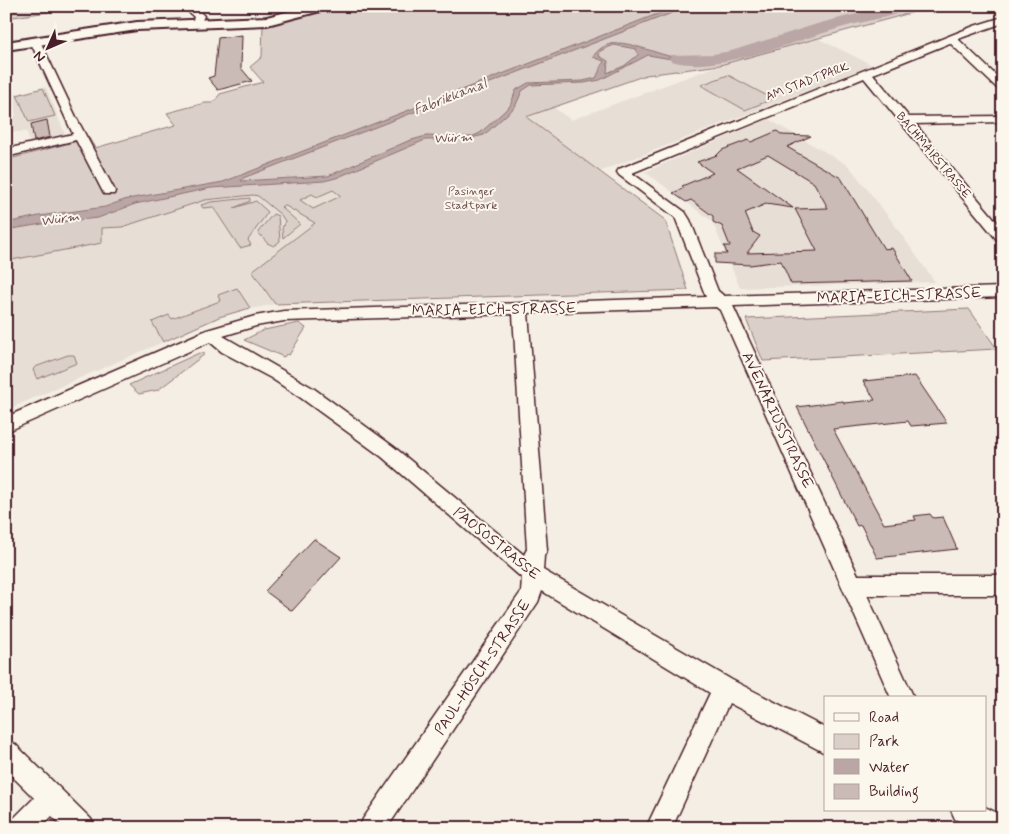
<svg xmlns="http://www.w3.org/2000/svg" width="1009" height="834" viewBox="0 0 1009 834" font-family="Mynerve,sans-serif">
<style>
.built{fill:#e7dfd6}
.green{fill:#dbd0c9;stroke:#92787a;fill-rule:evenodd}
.water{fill:#baa7a5;stroke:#8d7174;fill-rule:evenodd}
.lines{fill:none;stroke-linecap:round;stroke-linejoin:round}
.river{fill:#baa7a5;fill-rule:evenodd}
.building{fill:#cabbb6;stroke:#4a1f2b;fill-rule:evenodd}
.minor-casing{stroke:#4a1f2b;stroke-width:3}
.major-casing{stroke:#4a1f2b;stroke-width:4}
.minor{fill:#fbf7ec;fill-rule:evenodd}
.major{fill:#fbf7ec;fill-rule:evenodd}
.labels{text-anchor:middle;stroke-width:4;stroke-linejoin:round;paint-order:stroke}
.far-street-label{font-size:12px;fill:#4a1f2b;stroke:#fbf7ec}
.far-park-label{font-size:12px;fill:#6e4b52;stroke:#fbf7ec}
.far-water-label{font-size:14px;font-style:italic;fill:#714f56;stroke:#fbf7ec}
.street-label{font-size:15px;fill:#4a1f2b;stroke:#fbf7ec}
</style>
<rect width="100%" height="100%" fill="#f4eee4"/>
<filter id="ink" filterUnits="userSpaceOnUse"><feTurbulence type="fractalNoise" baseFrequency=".02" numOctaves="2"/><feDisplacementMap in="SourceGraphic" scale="10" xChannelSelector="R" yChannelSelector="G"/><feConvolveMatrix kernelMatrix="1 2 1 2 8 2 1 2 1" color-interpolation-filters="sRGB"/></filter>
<g filter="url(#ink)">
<g class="built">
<path d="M817,38L872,65L599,172L525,117L553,107L571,120L720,65Z"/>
<path d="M46,87L66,137L30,146L27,132H10L7,120L16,115L10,95Z"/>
<path d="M768,119L849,166L891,220L935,282L740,288L712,221L645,172Z"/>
<path d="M376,178L252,271L275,304L230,313L6,410V236L205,193Z"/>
</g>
<g class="green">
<path d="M6,6H40L48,12L6,18Z"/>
<path d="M336,6H917L914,12L720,65L646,75L526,117L665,220L688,290L275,304L252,271L315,223L284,205L281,207L300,224L283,238L282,229L285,221L281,215L258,196L253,195L205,200L122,227L102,228V243L6,261V160L89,138L95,148L176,125L167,113L205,103H213L220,94L263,82L250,67L262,57L263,24L286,21ZM333,190L341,196L313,209L300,200L312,194L317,197Z"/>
<path d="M728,75L773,99L745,110L701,85Z"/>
<path d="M43,88L55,116L29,122L17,95Z"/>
<path d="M250,198V201L234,208L256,201L268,212L248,240L251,245L240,248L213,207L203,208L201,205L211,202Z"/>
<path d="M273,214L278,216L280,241L274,246L267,243L258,232Z"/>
<path d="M237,288L250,308L219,317L163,342L152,322L169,315L172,319L220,301L218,295Z"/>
<path d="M969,309L997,349L763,361L746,319Z"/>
<path d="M299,323L306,328L289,355L286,354L284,357L244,340L264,330Z"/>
<path d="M199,353L205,354L158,390L139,394L129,385Z"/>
<path d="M68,355H74L77,363L37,379L33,370L35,367Z"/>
</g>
<path class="water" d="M678,6H690L243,178L241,181L328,176L408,141L426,136L471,137L480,133L510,106L516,90L528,83L583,81L596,78L604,61L593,57C597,49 608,43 616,43C631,42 660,55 677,58C688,60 709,56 716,60L683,61L648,55L600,80L584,83L531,85L522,91L515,107L484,135L467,139L425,140L336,178L324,181L211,188L135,204L98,218L42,224L6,230V223L39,216L105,207L127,199L223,182ZM614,45L636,49L638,55L624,66L607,73L608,61L599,56L600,51Z"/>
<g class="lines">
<path class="river" d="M889,6H910C903,15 875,19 864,22C813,33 765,57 713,63C699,65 685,65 671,61L669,58L671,55L713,54L731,51L820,23Z"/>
</g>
<g class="building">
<path d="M242,35L241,68L252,81L218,90L208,78L214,76L218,38Z"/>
<path d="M47,120L50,137L34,141L31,124Z"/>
<path d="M777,131L782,135L811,136L787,147L841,178L884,249L892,248L912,281L791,284L781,261L750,265L715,263V254H727L724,246H730L722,226L713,222V216L691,200L686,202L673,193L684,188L682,186L713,173L697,162L717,155L722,150L748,140L751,142ZM768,155L814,183L828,208L795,209L817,251L747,253L760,236L753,232L745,213L766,204L793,208L737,168Z"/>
<path d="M915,376L947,423L911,426L908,421L833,429L884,524L916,520L914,516L930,514L933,518L943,517L957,549L877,558L861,525L857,526L797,407L843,401L844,403L875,400L863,381Z"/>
<path d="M314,539L341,557L292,611L265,591Z"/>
</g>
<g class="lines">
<g class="minor-casing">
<g id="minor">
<path d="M182,6C192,6 197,8 204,16L200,24H194L192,22L194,17Z"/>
<path d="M1003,17V23L958,39L1003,82V91L999,90L950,43L873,74L909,117L1003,116V122L915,124L1003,229V242L998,241L864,78L632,173L685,212L690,220L718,291L724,296L1003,287V297L733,306L858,575H1003V595H867L914,698H891L720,310L716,307L528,313L547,550L544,556L543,570L732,680L825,728V753L729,703L672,828H646L710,693L542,591L538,602L387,828H359L363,819L521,592L522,578L382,457L301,398L271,378L222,352L210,342L6,432V417L207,330L255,316L284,311L706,297L675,217L619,175L617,172L619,169L974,26ZM513,314L527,549L524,555L394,447L313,388L223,336L256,326L284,321Z"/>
<path d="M35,38L40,41L76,117L115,191L114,194H104L76,140L6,157V149L73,134L30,41Z"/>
<path d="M6,741L15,744L91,819L95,828H64L52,816L40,828H9L13,819L34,798L6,770Z"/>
<path d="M985,807L1003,816V828H972L955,819L951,810H985Z"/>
</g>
</g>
<g class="major-casing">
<path id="major" d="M309,6H330L328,9L267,25L137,30L6,50V42L137,22L267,17Z"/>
</g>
<use href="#minor" class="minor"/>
<use href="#major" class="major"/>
</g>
</g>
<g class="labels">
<g class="far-street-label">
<text transform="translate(807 81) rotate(-21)" y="4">AM STADTPARK</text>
<text transform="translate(934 155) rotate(50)" y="4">BACHMAIRSTRASSE</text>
</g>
<g class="far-park-label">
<text x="471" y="195">Pasinger<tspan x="471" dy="14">Stadtpark</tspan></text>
</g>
<g class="far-water-label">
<text transform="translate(450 96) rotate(-21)" y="5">Fabrikkanal</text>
<text transform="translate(453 137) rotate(-3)" y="5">Würm</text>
<text transform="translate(60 218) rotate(-8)" y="5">Würm</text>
</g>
<g class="street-label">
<text transform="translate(899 295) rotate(-2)" y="5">MARIA-EICH-STRASSE</text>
<text transform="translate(494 309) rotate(-1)" y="5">MARIA-EICH-STRASSE</text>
<text transform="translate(778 420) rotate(65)" y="5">AVENARIUSSTRASSE</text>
<text transform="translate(497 543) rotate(39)" y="5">PAOSOSTRASSE</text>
<text transform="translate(482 667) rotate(-56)" y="5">PAUL-HÖSCH-STRASSE</text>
</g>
</g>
<rect width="1009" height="834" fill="none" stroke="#fbf7ec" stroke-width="25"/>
<rect x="12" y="12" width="984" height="809" fill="none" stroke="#4a1f2b" stroke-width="2" filter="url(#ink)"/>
<rect x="824" y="696" width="162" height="115" fill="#fbf7ec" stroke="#b4a19f"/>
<rect x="834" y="713" width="25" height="8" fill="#fbf7ec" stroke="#b4a19f"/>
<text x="869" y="722" font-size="15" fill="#4a1f2b">Road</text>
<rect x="834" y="734" width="25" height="15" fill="#dbd0c9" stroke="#b4a19f"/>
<text x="869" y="746" font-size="15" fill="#4a1f2b">Park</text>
<rect x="834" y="759" width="25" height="15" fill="#baa7a5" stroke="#b4a19f"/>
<text x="869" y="772" font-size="15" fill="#4a1f2b">Water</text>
<rect x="834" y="784" width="25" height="15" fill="#cabbb6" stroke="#b4a19f"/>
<text x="869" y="796" font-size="15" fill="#4a1f2b">Building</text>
<g transform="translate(48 48) rotate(225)" stroke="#fbf7ec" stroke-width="4" paint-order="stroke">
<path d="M0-4L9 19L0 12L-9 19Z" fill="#4a1f2b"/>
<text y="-8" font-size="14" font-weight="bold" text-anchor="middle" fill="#4a1f2b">N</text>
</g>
</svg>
